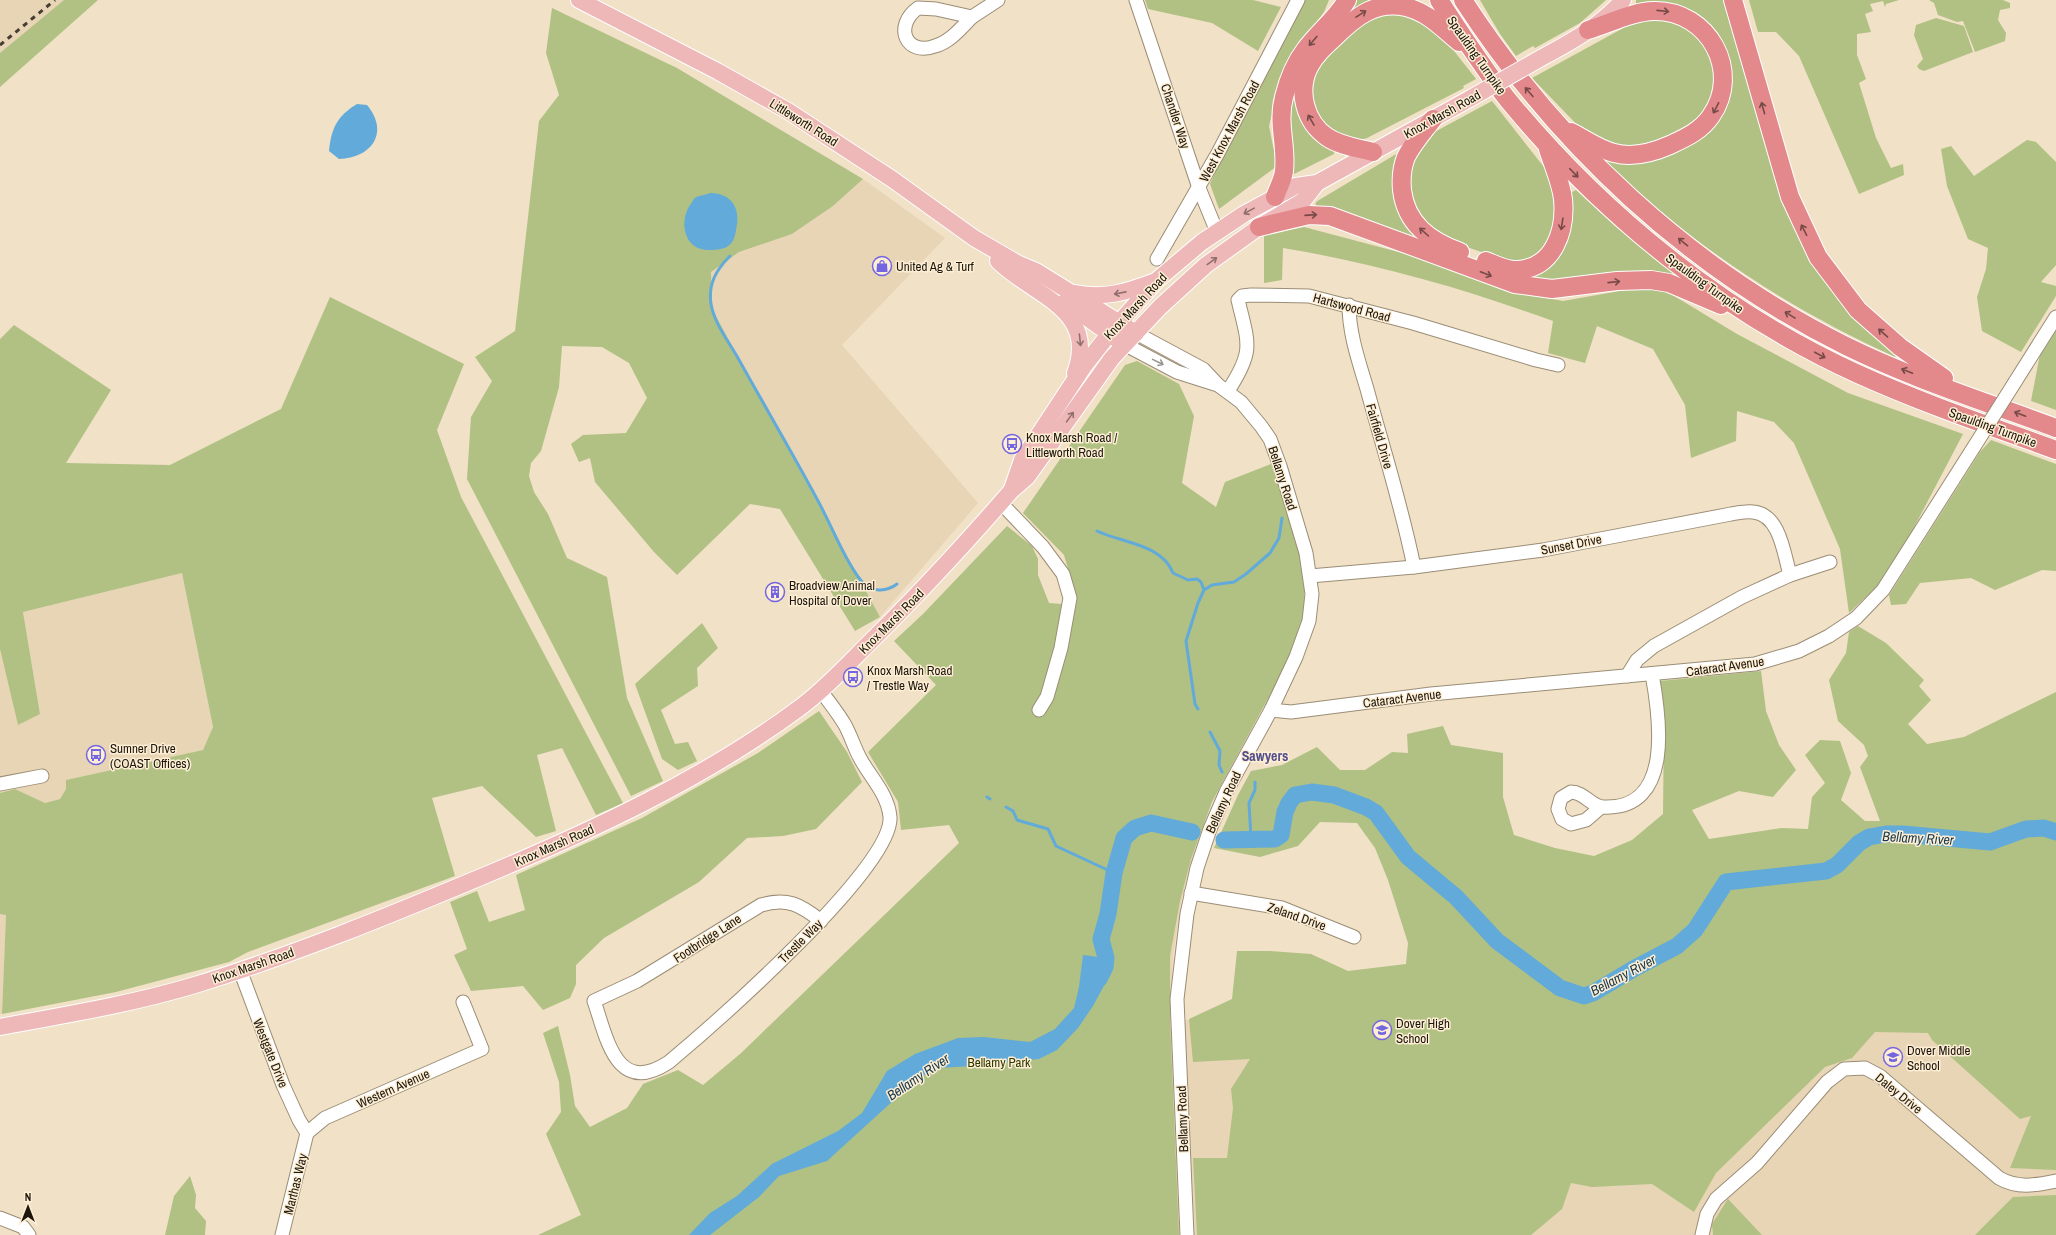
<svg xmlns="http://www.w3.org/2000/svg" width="2056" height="1235" viewBox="0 0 2056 1235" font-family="'Archivo Narrow',sans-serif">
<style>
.built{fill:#e8d5b5}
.green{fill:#b0c183}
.water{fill:#62aad9}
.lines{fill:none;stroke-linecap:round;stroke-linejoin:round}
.stream{stroke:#62aad9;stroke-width:3}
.river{stroke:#62aad9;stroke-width:17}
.minor-casing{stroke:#9b8d75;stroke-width:15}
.major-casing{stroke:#fff;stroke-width:18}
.highway-casing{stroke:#fff;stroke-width:20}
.minor{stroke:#fff;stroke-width:13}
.major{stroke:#eeb8b9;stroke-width:16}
.highway{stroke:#e3898b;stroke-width:18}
.rail{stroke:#463e32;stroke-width:3;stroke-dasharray:5 5;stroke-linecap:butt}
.minor-bridge-casing{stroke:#9b8d75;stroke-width:15;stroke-linecap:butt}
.major-bridge-casing{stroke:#fff;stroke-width:18;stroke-linecap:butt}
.minor-bridge{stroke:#fff;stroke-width:13}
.major-bridge{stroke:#eeb8b9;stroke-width:16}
.oneway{stroke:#764a46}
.oneway2{stroke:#906f6c}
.oneway3{stroke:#999692}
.labels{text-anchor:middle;stroke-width:3;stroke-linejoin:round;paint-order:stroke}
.street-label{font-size:13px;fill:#1c160d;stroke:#fdeed4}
.poi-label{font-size:13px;fill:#1c160d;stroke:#fdeed4;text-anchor:start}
.park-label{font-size:13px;fill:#2e3900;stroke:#fdeed4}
.neighbourhood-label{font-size:14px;font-weight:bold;fill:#524e8c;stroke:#fdeed4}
.water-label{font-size:14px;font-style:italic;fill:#18394d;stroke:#fdeed4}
</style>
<rect width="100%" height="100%" fill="#f0e1c7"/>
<g class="built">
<path d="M0,0H64L0,53Z"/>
<path d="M863,179L945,238L842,345L978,503L880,617L712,309L711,271L739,252L792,234L833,206Z"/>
<path d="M182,573L213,727L203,750L66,780V789L60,799L45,803L15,789L0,793V649L18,725L40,713L23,612Z"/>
<path d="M1182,835L1197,842L1182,898L1173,955L1170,1019L1254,1024L2056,969V1222L1980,1235H716Z"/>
<path d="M0,914L6,915L2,1014H0Z"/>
</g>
<g class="green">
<path d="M64,0H98L0,87V53Z"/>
<path d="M1145,0H1253L1281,7L1258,51L1212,23L1148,9Z"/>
<path d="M1304,0H1329L1324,12L1301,43L1278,89L1269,126L1277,166L1219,209L1210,184L1239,119Z"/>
<path d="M1350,0H1382C1350,6 1330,33 1310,56C1288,89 1299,129 1334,146V154L1290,176C1279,132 1282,81 1313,45C1326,30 1339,17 1350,0Z"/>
<path d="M1480,0H1606L1580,23L1535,48L1533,46L1516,56L1500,34Z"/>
<path d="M1636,0H1729L1789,208L1899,352L1895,357C1782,305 1690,244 1600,157L1621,158L1716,117L1715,35L1636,9Z"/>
<path d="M1749,0H1899L1886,4L1885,7L1883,1L1870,4L1873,11L1865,14L1871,32L1857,34V55L1866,79L1859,83L1876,138L1891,168L1903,164L1904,175L1859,194L1799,56L1776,32H1758Z"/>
<path d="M1929,0H2003L2010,3V8L2000,10L1998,20L2006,33L2005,41L1975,52L1963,21L1957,22L1938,15L1934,3Z"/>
<path d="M1388,7L1436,28L1476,79L1463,86L1464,88L1367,138C1338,147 1329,129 1310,110L1309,79L1355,21Z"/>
<path d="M552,8L677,68L863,179L833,206L792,234L739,252L711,272L712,309L880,617L855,631L780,509L750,504L677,575L654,552L595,482L590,458L579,462L571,444L583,435L626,433L647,398L629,363L602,347L562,346L559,387L541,451L531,463L529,476L534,492L548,514L567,558L607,577L627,698L663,781L631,796L467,479L471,417L492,381L475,357L515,331L539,121L559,95L546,53Z"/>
<path d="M1670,16L1709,44L1717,84L1703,116L1665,142L1623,150L1585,133L1532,78L1638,20Z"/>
<path d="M1936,18L1964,26L1973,52L1924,71L1919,69L1917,66L1923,59L1914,35L1916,25Z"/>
<path d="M1492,101L1547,171L1554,188L1557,226L1536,257L1514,263L1446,240L1432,231L1411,203L1408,169L1429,135Z"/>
<path d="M2027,140L2036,142L2056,162V265L2041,282L2056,286V296L2021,352L1982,331L1977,297L1986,269L1988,248L1968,239L1947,186L1941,149L1951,146L1974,176Z"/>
<path d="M1408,147L1399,182L1437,245L1503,270L1536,269L1568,194L1576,190L1615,226L1681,279L1537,282L1315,209L1316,202L1319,200Z"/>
<path d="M1304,227L1406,254L1512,292L1563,301L1637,288L1666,291L1737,334L1848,393L1963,434L1909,537L1879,584L1849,613L1840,549L1794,443L1774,422L1737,411L1736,441L1691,458L1685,405L1653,349L1597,326L1585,363L1548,353L1553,321C1465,289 1375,263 1283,248L1282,280L1264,283V235Z"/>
<path d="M330,297L464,364L437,430L461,497L623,803L596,815L562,748L537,755L556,831L536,837L482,786L432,798L455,876L248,952L229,962L116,992L2,1014L6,915L0,914V793L15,789L45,803L60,799L66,789V780L203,750L213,727L182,573L23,612L40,714L18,725L0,649V339L14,325L111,390L66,463L170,465L281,409Z"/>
<path d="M2056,329V410L2031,401L2040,354Z"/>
<path d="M1137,361L1179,384L1194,416L1182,483L1216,507L1225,482L1271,464L1298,543L1305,581L1303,620L1290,658L1212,802L1191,859L1180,901L1170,956V1020L1179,1235H538L581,1215L546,1134L561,1112L559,1082L543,1033L558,1026L570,1075L575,1106L590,1127L627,1108L643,1084L678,1070L703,1085L740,1054L959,843L949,825L901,830L898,802L868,752L936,685L894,641L923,614L1007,526L1032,546L1038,559V575L1049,603L1062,604L1061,609L1077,599L1064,555L1023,513L1125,365Z"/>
<path d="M1991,440L2056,464V571L2042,570L1995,590L1971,578L1920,583L1906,604L1891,605L1889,595L1980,452Z"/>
<path d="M702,623L718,648L697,668L698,686L661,710L675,744L688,742L697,761L678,770L662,759L635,684Z"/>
<path d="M1858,626L1886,643L1924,680L1919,686L1931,700L1908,724L1927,744L1964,737L2056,692V1170L2010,1168L2031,1116L2020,1119L1932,1040L1928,1033L1875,1032L1852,1058L1825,1067L1716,1173L1694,1212L1652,1184L1592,1187L1571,1183L1562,1209L1531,1235H1197L1193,1158H1227L1233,1108L1231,1089L1250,1059L1193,1062L1189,1019L1232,999L1237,951H1270L1311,954L1348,971L1406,964L1408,943L1388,880L1375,848L1357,823L1320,822L1298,846L1260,857L1214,848L1238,795L1251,771L1282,765L1317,747L1340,770H1365L1392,752L1408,753L1407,734L1443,726L1451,745L1503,753V797L1514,835L1555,848L1594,856L1632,840L1663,814L1664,727L1660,681L1761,671L1766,711L1779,745L1796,770L1773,797L1739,791L1692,810L1709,839L1782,828L1808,829L1812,797L1825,783L1805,755L1820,740L1840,741L1851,773L1841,800L1865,821H1880L1860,767L1868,756L1864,745L1838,721L1829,680L1846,653L1849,632Z"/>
<path d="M819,711L847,752L862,782L816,829L783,836L747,838L699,882L604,938L576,965V984L570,998L543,1010L523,986L471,991L454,955L467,949L450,902L477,891L489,922L525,910L516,875L642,818L758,753Z"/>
<path d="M190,1176L196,1195L195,1208L206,1221L205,1235H165L174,1196Z"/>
<path d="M2056,1195V1235H1975L2013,1197Z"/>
<path d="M1728,1199L1762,1235H1713L1712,1224Z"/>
</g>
<g class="water">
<path d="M357,104L367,105C390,133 371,158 339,159L329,151C331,129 337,116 357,104Z"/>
<path d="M710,193C733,193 741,210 736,230C735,236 734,242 728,246C725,249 715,250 711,250C685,252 678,223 690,205C692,203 693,199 695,198C699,195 706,195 710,193Z"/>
<path d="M1083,955L1106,958L1112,971L1093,1006L1078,1028L1057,1050L1039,1059L974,1066L938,1068L931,1070L905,1090L827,1161L779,1176L759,1197L710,1235H689L710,1213L737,1196L772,1164L838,1131L862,1113L887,1071L915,1054L958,1038L984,1037L1030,1042L1055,1029L1074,1008L1079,987Z"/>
</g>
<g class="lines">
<g class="stream">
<path d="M730,256C716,270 708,284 711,304C714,323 729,342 738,358C764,405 792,452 817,499C830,522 847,566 864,584C873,593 888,591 897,584"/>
<path d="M1097,531C1122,543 1162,544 1173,573L1188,580L1197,579L1201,582L1204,590"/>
<path d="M1198,709L1195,704L1186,641L1198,603L1204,590L1212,585L1234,582L1246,574L1270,553L1279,538L1282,518"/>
<path d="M1210,732L1220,751L1219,765L1222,772"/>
<path d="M987,797L990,799"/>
<path d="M1006,807L1013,811L1017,820L1048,829L1056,846L1114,873"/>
<path d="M1251,839L1249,803L1255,790V782"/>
</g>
<g class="river">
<path d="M1224,840L1275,839L1281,835L1285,812L1289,803L1295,795L1312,792L1334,795L1366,807L1376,813L1408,857L1456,897L1497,941L1560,988L1584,996L1593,993L1635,968L1677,946L1695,930L1726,882L1826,871L1837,865L1859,843L1869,837L1886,834H1903L1990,842L2026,829L2044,828L2056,832"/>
<path d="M1099,979L1105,967L1106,958L1101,939L1108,914L1114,873L1124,838L1135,828L1151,823L1192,832"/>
</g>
<g class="minor-casing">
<g id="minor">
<path d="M1136,0L1199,188L1217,232"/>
<path d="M918,8L936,9L972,17C961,28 950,42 935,46C906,57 893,26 918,8Z"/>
<path d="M972,17L998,0"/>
<path d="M1157,259L1218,153L1298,0"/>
<path d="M1349,305C1349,334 1359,362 1367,389C1383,448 1402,507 1414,567"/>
<path d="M1136,333L1203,369L1218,385L1241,402L1261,426L1270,439L1280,466L1306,553L1312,594L1309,621L1296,657L1271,710L1226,792L1210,829L1197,868L1187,914L1177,999L1187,1235"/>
<path d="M1124,344L1177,372L1218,385"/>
<path d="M2015,382L2056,317"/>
<path d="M1228,391C1254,351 1249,345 1238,300L1242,296L1251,295L1309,296L1413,323L1536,360L1558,365"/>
<path d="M1001,503L1043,547L1063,574L1070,598L1061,648L1047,697L1039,710"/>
<path d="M1790,575L1830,562"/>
<path d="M1310,576L1414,567L1543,550L1731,514C1738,513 1746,511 1753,512C1780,514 1784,554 1790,575L1742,597L1654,646L1637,660L1627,676"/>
<path d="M821,691C829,702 838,713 845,725C851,736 854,747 860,758C870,777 888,794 890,817C894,867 712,1026 669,1062C616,1097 607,1038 594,1001L637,981L761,905C787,897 801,905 821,921"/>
<path d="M1271,710L1291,712L1431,694L1755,664L1799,651L1829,636L1856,618L1883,590L1972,450"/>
<path d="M0,784L42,776"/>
<path d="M1601,807L1586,820L1571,824L1562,819L1558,809L1561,798L1571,792C1584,792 1591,806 1603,807C1674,811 1660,718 1652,674"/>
<path d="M1191,893L1282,908L1354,937"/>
<path d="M240,970L283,1085L299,1120L307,1133"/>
<path d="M0,1218L23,1227L29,1235"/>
<path d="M282,1235L307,1133L325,1118L482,1049L463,1002"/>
<path d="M1702,1235L1707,1214L1716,1199L1757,1163L1827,1082L1844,1069L1865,1068L1880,1076L1999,1178C2018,1189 2036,1185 2056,1181"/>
</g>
</g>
<g class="major-casing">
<g id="major">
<path d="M579,0L717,71L788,111L892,179L974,238L1017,263L1036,271L1136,333"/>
<path d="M1541,58C1571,42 1600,26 1623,0"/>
<path d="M998,261C1033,296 1099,309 1075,373"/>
<path d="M1075,293C1104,299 1127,292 1153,282"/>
<path d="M1065,302L1118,340"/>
<path d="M1012,489L1022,460L1084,366L1109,334L1157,280L1202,242L1244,214L1296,186L1317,183"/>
<path d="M0,1027C65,1015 132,1004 195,985C293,955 388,916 481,877C591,831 702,780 798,709C823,691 845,667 867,645C917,596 965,544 1011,491L1027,477L1112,358L1160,307L1206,265L1259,227L1303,201L1317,183L1471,98"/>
</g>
</g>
<g class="highway-casing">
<g id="highway">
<path d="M1439,0C1461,34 1483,68 1508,100C1603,215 1722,312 1858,374C1922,403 1990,426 2056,450"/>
<path d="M1463,0C1558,146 1689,268 1846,346C1913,379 1986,402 2056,428"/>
<path d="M1733,0L1790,197L1818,257L1858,310L1900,347L1944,378"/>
<path d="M1433,119C1424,131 1413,143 1406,157C1402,167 1401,179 1402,190C1406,224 1430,241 1460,252"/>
<path d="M1571,132C1585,139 1598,149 1614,153C1633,158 1652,153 1670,145C1685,138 1701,131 1711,116C1742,72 1709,10 1654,11C1634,11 1608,24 1588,30"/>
<path d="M1373,152C1358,148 1340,146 1327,137C1305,122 1297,91 1309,67C1315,55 1325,46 1335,37C1355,17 1376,0 1406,7C1428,12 1443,29 1459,42"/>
<path d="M1275,197C1278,188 1283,180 1284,171C1287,146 1277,123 1284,97C1288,81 1295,63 1305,50C1318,32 1336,19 1347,0"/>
<path d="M1259,227L1309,215L1330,216L1515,284L1552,289L1617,281L1651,280L1669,283L1721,305"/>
<path d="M1486,261C1496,265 1507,271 1518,270C1554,268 1566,230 1563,199C1561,182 1553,165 1548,149"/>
</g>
</g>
<use href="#minor" class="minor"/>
<use href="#major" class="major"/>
<use href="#highway" class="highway"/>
<path class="rail" d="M0,45L55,0"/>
<g class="minor-bridge-casing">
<path id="minor-bridge" d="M1972,450L2015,382"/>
</g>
<g class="major-bridge-casing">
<path id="major-bridge" d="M1471,98L1541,58"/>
</g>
<use href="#minor-bridge" class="minor-bridge"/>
<use href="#major-bridge" class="major-bridge"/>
</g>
<defs><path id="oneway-shaft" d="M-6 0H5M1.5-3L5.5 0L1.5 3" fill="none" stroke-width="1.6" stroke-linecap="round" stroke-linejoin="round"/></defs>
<g class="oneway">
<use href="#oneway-shaft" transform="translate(1663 11) rotate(6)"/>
<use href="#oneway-shaft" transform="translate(1361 14) rotate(-32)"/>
<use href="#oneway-shaft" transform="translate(1313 41) rotate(130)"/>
<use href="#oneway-shaft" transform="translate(1529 92) rotate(-131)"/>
<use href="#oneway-shaft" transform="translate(1716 108) rotate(117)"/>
<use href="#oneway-shaft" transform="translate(1763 108) rotate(-105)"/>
<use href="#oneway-shaft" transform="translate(1311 120) rotate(-120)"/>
<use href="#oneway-shaft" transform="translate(1574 173) rotate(46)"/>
<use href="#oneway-shaft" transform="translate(1311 215) rotate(-4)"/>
<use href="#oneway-shaft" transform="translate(1562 224) rotate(99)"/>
<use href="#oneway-shaft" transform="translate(1804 230) rotate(-117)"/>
<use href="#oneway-shaft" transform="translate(1424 232) rotate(-138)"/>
<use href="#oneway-shaft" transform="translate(1683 242) rotate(-141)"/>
<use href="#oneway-shaft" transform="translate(1486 274) rotate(21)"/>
<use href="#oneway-shaft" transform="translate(1614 282) rotate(-6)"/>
<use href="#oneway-shaft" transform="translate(1790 315) rotate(-149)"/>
<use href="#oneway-shaft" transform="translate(1883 333) rotate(-139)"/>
<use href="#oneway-shaft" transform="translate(1820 355) rotate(28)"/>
<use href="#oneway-shaft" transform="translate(1907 371) rotate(-159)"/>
<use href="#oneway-shaft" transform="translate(2020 414) rotate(-159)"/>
</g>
<g class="oneway2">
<use href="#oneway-shaft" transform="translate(1249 211) rotate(151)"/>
<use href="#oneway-shaft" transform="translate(1212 261) rotate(-36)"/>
<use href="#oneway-shaft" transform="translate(1120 293) rotate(169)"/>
<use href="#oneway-shaft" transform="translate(1080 340) rotate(84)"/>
<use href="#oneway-shaft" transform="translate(1070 417) rotate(-55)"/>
</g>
<use class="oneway3" href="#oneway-shaft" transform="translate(1158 362) rotate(26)"/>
<defs>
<g id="shop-ring" transform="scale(1)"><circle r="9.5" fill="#fdeed4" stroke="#7466e1" stroke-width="1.5"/><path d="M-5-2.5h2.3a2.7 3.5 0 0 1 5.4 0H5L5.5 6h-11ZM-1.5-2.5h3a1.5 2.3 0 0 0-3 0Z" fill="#7466e1"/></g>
<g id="bus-ring" transform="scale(1)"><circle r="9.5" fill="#fdeed4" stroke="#7466e1" stroke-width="1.5"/><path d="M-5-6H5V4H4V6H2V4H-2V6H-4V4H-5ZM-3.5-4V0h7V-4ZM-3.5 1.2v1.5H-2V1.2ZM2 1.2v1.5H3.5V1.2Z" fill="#7466e1"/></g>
<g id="building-ring" transform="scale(1)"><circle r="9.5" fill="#fdeed4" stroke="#7466e1" stroke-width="1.5"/><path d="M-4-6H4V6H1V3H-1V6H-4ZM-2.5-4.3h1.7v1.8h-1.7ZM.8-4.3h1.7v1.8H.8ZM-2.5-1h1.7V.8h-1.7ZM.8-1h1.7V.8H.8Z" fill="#7466e1"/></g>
<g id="school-ring" transform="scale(1)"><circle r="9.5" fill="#fdeed4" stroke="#7466e1" stroke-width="1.5"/><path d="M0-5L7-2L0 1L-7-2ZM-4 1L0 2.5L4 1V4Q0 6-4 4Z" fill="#7466e1"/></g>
</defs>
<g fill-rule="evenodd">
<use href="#shop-ring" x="882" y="266"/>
<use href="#bus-ring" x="1012" y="444"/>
<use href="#building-ring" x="775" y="592"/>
<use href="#bus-ring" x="853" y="677"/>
<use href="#bus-ring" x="96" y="755"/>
<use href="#school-ring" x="1382" y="1030"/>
<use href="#school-ring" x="1893" y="1057"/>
</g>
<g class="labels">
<g class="street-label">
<text transform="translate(1477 55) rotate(55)" y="5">Spaulding Turnpike</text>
<text transform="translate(1442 114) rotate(-29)" y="5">Knox Marsh Road</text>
<text transform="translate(1176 116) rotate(72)" y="5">Chandler Way</text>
<text transform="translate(804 122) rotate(32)" y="5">Littleworth Road</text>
<text transform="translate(1229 131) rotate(-62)" y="5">West Knox Marsh Road</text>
<text transform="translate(1705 283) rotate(36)" y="5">Spaulding Turnpike</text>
<text transform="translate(1135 306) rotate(-47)" y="5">Knox Marsh Road</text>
<text transform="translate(1352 307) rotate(15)" y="5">Hartswood Road</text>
<text transform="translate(1993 427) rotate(20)" y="5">Spaulding Turnpike</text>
<text transform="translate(1380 436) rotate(74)" y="5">Fairfield Drive</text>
<text transform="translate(1283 478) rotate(72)" y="5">Bellamy Road</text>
<text transform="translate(1571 544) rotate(-11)" y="5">Sunset Drive</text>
<text transform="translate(891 621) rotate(-45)" y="5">Knox Marsh Road</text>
<text transform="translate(1725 666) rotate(-8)" y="5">Cataract Avenue</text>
<text transform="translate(1402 698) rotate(-7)" y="5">Cataract Avenue</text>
<text transform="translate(1223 802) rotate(-65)" y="5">Bellamy Road</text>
<text transform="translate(554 845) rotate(-24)" y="5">Knox Marsh Road</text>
<text transform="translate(1297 916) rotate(19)" y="5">Zeland Drive</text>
<text transform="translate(707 938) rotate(-33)" y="5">Footbridge Lane</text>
<text transform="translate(800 941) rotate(-45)" y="5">Trestle Way</text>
<text transform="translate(253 965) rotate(-19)" y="5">Knox Marsh Road</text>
<text transform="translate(271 1053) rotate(68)" y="5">Westgate Drive</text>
<text transform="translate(393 1088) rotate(-24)" y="5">Western Avenue</text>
<text transform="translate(1899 1093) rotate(39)" y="5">Daley Drive</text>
<text transform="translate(1182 1119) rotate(-92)" y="5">Bellamy Road</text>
<text transform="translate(295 1184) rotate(-76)" y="5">Marthas Way</text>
</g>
<g class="poi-label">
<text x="896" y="271">United Ag &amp; Turf</text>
<text x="1026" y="442">Knox Marsh Road /<tspan x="1026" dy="15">Littleworth Road</tspan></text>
<text x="789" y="590">Broadview Animal<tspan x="789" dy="15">Hospital of Dover</tspan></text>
<text x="867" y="675">Knox Marsh Road<tspan x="867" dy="15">/ Trestle Way</tspan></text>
<text x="110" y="753">Sumner Drive<tspan x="110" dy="15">(COAST Offices)</tspan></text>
<text x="1396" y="1028">Dover High<tspan x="1396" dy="15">School</tspan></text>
<text x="1907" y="1055">Dover Middle<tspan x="1907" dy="15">School</tspan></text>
</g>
<g class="park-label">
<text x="999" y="1067">Bellamy Park</text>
</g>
<g class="neighbourhood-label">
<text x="1265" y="761">Sawyers</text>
</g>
<g class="water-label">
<text transform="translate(1918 838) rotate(3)" y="5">Bellamy River</text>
<text transform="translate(1623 975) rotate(-28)" y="5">Bellamy River</text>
<text transform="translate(918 1077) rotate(-34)" y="5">Bellamy River</text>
</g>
</g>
<g transform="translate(28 1207)" stroke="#fdeed4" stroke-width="3" paint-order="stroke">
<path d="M0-3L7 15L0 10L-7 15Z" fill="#1c160d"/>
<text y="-6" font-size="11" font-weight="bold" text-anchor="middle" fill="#1c160d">N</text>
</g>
</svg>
